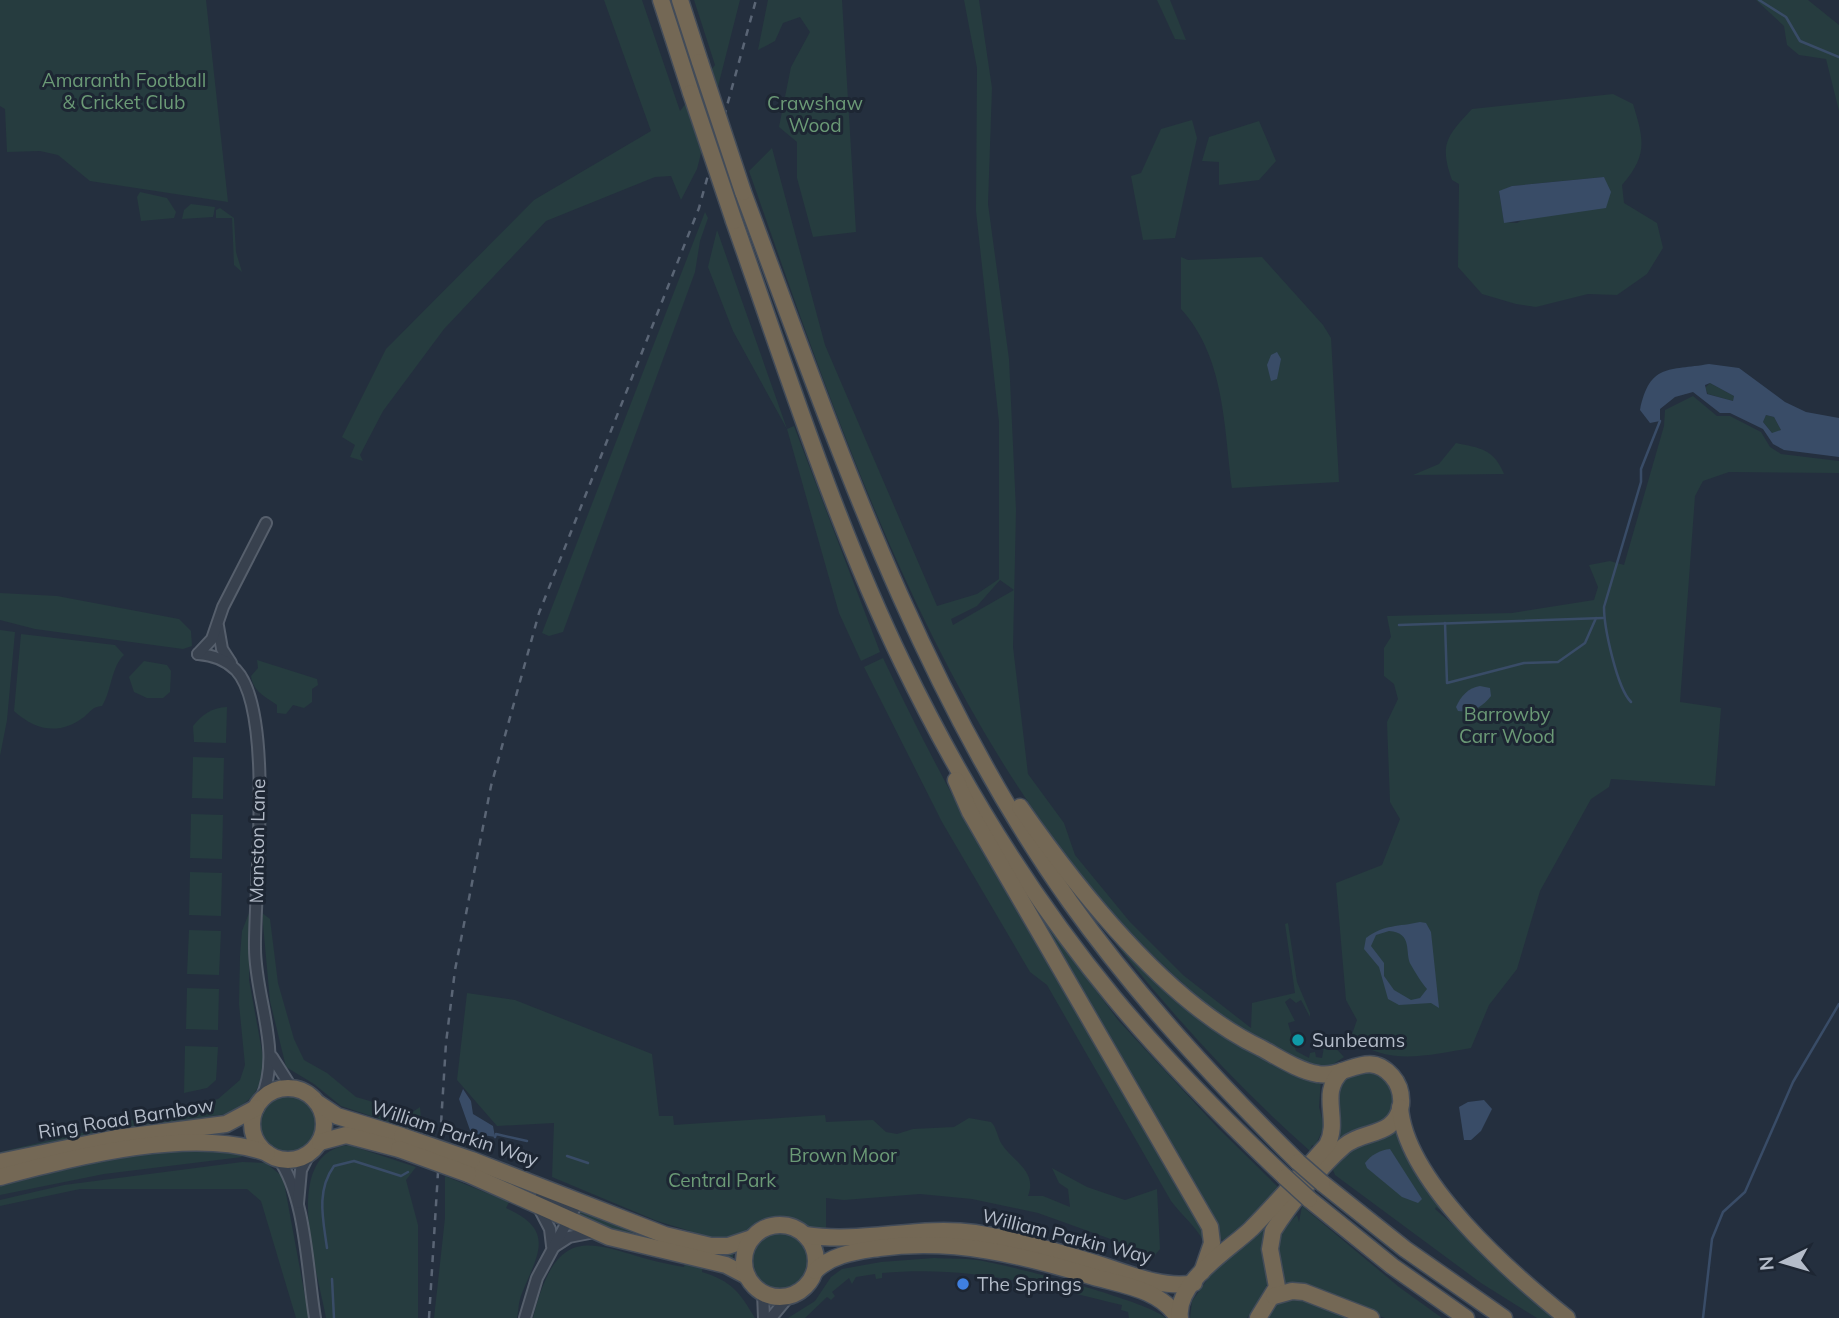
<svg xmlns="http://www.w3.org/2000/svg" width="1839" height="1318" viewBox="0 0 1839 1318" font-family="Mulish,sans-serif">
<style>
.green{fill:#263c3f;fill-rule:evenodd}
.water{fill:#394c67;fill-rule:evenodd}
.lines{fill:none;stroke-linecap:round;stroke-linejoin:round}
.stream{stroke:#394c67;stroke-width:2.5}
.minor-casing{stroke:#565f6c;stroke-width:14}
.highway-casing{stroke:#434c59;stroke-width:19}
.minor{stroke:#38414e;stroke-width:10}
.highway{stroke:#746855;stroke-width:16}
.rail{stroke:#5a6575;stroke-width:2.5;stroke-dasharray:7 7;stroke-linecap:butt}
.highway-bridge-casing{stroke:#434c59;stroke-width:19;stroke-linecap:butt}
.highway-bridge{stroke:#746855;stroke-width:16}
.culture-dot{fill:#0f9aa8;stroke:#1d2633;stroke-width:2.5}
.shop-dot{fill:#3f7fe0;stroke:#1d2633;stroke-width:2.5}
.labels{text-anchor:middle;stroke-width:6;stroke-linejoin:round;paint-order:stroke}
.park-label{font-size:19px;fill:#6b9a76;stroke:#1d2633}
.street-label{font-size:19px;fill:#b4bcc9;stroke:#1d2633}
.poi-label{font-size:19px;fill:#b4bcc9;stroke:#1d2633;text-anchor:start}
</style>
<rect width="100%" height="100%" fill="#242f3e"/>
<g class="green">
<path d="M0,0H206L228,202L90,181L58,155L40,151L7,152L5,109L0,106Z"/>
<path d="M604,0H642L680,111L715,65L694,0H740L697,169L681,200L671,176L655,177L546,221L444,329L383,411L360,455L363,461L350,457L355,445L342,437L386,349L534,200L651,131Z"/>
<path d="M768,0H842L856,232L813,237L797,178V142L779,127L791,67L810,32L800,17L783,23L775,41L758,50Z"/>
<path d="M964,0H979L992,88L988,204L1009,359L1016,510L1013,647L1028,774L1064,823L1075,855L1130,922L1183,975L1251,1028L1252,1003L1295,993L1285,924L1288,923L1297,982L1310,1013V1017L1301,1000L1296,1003L1290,998L1285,1002L1295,1021L1288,1023L1296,1051L1309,1058L1310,1053L1315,1052L1316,1057L1322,1058L1324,1047L1332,1044L1344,1057L1332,1065L1315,1068V1065C1249,1044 1194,996 1146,948C942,739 844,441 749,171L772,148L825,345L937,606L977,594L999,579V422L976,211L977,68ZM1000,580L1014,590L953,625L951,619L977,606Z"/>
<path d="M1157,0H1170L1186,40L1175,39Z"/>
<path d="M1756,0H1808L1839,25V111L1826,59L1799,55L1787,45L1784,26Z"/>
<path d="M1613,94L1633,104C1644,140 1648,155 1622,185L1624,203L1657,223L1663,248L1647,274L1617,295L1588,294L1536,307L1516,304L1482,294L1458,267L1459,184L1452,180C1439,144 1447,136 1472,109ZM1604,177L1517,223L1504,222L1499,192L1512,186Z"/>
<path d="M1192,120L1197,138L1175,238L1143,240L1131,176L1141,173L1161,129Z"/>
<path d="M1259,121L1276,161L1259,180L1219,185V162L1202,161L1209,137Z"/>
<path d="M140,192L167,198L176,212L174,218L141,221L137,197Z"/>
<path d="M191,204L215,207L213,217L182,219L184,210Z"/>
<path d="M220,208L234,218L236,252L242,272L234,265L232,218H216V210Z"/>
<path d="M705,212L708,218L700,241L695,272L563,632L549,636L542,633Z"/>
<path d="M717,230L787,429L794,426L880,652L861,661L839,613L787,429L733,331L708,267Z"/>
<path d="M1181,257L1188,260L1262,257L1323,325L1331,338L1339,482L1232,488C1224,427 1225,357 1181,309Z"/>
<path d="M1710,383L1734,396L1733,401L1708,394L1705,388Z"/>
<path d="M1693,396L1717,416H1730L1761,432L1770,447L1781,454L1839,461V473L1729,472L1703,481L1695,496L1680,702L1721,708L1715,786L1611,779L1609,787L1591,799L1540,891L1517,969L1489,1005L1471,1048C1429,1055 1386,1067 1351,1037L1357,1020L1346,1000L1336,883L1382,865L1400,819L1390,802L1387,722L1398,699L1394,684L1384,676V648L1391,637L1387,616L1512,613L1594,600L1598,587L1589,565L1610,561L1624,565L1664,426L1665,410Z"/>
<path d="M1766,415L1774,417L1781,430L1773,434L1763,422Z"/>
<path d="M1456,443C1480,448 1494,449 1504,474L1413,475L1439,464Z"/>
<path d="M0,593L57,596L179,619L191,631L192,646L183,649L35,629L0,620Z"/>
<path d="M0,630L15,632L7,720L0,756Z"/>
<path d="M21,634L115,645L124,655C111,667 112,690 102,706C92,707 91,711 84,717C59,736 35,730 14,711Z"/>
<path d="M883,658C976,855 1093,1038 1203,1227L1204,1242C1195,1225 1182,1216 1171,1201L1047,985L1030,972L942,822L864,667Z"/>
<path d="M257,660L317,679L318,685L312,689V702L304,708L293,705L286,714L277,713V705C266,697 253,692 251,676L258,668Z"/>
<path d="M144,661L167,665L171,671L170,692L163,698H147L134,692L129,677Z"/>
<path d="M227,707L226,743L194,742L193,726C203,714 211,708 227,707Z"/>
<path d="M193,757L224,758L223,799L192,798Z"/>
<path d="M191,814L223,815L222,859L190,858Z"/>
<path d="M1003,864L1118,1020L1218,1128L1279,1188L1239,1231L1223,1240L1218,1238Z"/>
<path d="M190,872L222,873L221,916L189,915Z"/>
<path d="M1079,896L1179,996L1321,1079L1319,1107L1324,1126L1315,1147L1312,1145L1310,1151C1223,1074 1149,989 1079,896Z"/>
<path d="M251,908L249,980L264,1062L261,1082L253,1096L233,1113L99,1133L97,1129L218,1099L240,1080L245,1065L239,1004L240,956L242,931Z"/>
<path d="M262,913L270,919L278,983L294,1039L304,1060L327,1073L356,1097L411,1113L420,1107L422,1133L341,1106L314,1084L286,1067L270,1001Z"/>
<path d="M189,930L221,931L219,975L187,974Z"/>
<path d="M187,988L219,989L218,1030L186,1029Z"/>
<path d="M467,993L515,1000L652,1054L659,1116H673L674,1125L825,1115L826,1122L873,1120L886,1132L897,1134L913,1129L954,1127L969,1118L991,1122C997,1128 997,1136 1001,1143C1012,1161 1038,1171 1028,1196H1043L1070,1207L1068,1189L1059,1183L1052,1168L1087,1187L1125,1200L1157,1189L1160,1249L1155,1255L1038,1213L972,1199L920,1194L844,1200L826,1198V1234C812,1230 798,1221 784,1220C762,1218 732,1237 733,1260L705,1255L702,1272C732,1281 740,1293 755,1318H533C561,1204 604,1256 684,1267L687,1252L633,1238L577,1216L581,1209L645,1236L687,1247L690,1231L657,1221L552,1177L554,1123L497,1126L457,1080Z"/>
<path d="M185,1046L218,1047L216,1080L207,1088L184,1093Z"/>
<path d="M1365,1069L1384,1076L1394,1094L1390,1114L1282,1209C1275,1255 1277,1280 1247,1318H1190L1192,1301L1220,1262L1332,1143L1335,1093L1346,1075Z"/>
<circle cx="289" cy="1124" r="31"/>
<path d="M94,1130L97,1135L0,1158V1152Z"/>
<path d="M1400,1131L1454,1222L1436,1207L1435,1209L1560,1318H1537L1481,1283L1335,1175L1333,1170L1351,1150Z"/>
<path d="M349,1145L416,1167L406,1180L418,1225V1318H326C318,1273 279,1152 349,1145Z"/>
<path d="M188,1147L241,1154L242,1157L104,1174L0,1195V1181L121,1157Z"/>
<path d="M242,1162L266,1163L283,1177L309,1318H296L261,1201L247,1189H80L0,1206V1200L64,1185Z"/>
<path d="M445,1176L509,1202L506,1208C556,1230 538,1254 522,1293C518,1303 519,1308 517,1318H434L445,1218Z"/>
<path d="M1302,1206L1399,1287L1442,1318H1385L1283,1288L1276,1240L1279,1241L1286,1226L1297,1215L1299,1222Z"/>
<circle cx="780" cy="1261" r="31"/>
<path d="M934,1258C948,1259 963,1258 977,1260C1009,1265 1145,1300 1166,1318H1129L1128,1312L1121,1310L1122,1305C1037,1285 971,1265 882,1273V1278L876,1279L875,1274L856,1277L852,1284L849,1278L832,1292L835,1296L831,1300L827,1297L805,1318H788L815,1301L831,1277L842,1269L881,1262Z"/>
<path d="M1292,1297L1300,1299L1352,1318H1264L1272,1307Z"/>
</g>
<g class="water">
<path d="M1604,177L1611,192L1606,208L1504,223L1499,191L1512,186Z"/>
<path d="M1277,352L1281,359L1277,379L1271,381L1267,365L1271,355Z"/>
<path d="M1709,364L1739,368L1785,402L1806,412L1839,418V457L1784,450L1773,444L1763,429L1730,413H1720L1693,392L1675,397L1660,409V421L1650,423L1640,410C1650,363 1668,371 1709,364ZM1710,383L1734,396L1733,401L1707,394L1705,385ZM1766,415L1774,417L1781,430L1772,433L1763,422Z"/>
<path d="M1480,686L1490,688L1491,696C1482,707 1473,713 1458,711L1456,707C1461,696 1468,688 1480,686Z"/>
<path d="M1420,922L1426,923L1431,932L1439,1008L1431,1003L1399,1005L1388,999L1379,967L1364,949L1366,938C1385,924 1398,927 1420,922ZM1389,931C1414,933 1404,953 1411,965C1415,972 1421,982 1427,989L1420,998L1411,1000L1394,990L1384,976V963L1371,946L1376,935Z"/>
<path d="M463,1089L471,1101L473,1114L493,1126L495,1137L471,1133L459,1099Z"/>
<path d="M1484,1100L1492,1109L1481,1131L1471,1140H1464L1459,1107L1468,1102Z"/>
<path d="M1390,1149L1422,1199L1418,1203L1402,1197L1367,1168L1365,1163C1371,1155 1380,1150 1390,1149Z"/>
</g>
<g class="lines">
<g class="stream">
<path d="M1759,0L1786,17L1800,41L1839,57"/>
<path d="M1445,623L1447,683L1524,663L1558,662L1585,643L1596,618"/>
<path d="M1399,625L1603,618"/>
<path d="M1631,702C1617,688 1604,628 1604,607L1641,482V469L1660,421"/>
<path d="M495,1137L496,1134L527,1141"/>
<path d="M567,1156L588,1163"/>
<path d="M327,1248C323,1219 316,1191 334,1166L354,1161L401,1176L408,1172"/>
<path d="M332,1279L334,1318"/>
<path d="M1703,1318L1712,1239L1723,1212L1745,1192L1793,1082L1839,1004"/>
</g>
<g class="minor-casing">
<g id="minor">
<path d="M218,626L222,649L231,663"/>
<path d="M198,654C213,655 225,659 236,670C275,711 254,890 255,948C255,999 283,1051 261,1099"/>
<path d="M198,654L212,639L223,607L266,523"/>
<path d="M272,1057L291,1087"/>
<path d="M278,1158C306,1196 307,1271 315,1318"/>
<path d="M541,1195L562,1204L570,1214"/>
<path d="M298,1203L301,1170L309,1154"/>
<path d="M538,1206L550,1229L552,1246"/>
<path d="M555,1246L569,1237L595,1232"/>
<path d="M763,1293L764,1318"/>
<path d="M525,1318L537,1278L579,1200"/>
<path d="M771,1318L790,1295"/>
</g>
</g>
<g class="highway-casing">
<g id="highway">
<path d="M661,0L691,93"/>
<path d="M680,0L700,62"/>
<path d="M743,192C834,436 918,687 1070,902C1137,996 1215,1080 1298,1162"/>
<path d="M734,221C786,369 834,521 902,662C959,780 1031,897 1114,998C1167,1062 1225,1120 1285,1177"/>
<path d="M956,780L970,812L1210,1227L1212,1243L1202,1272"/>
<path d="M1020,807C1078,890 1168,1004 1261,1048C1278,1057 1299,1071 1318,1074C1345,1079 1368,1048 1392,1076C1399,1084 1402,1094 1401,1105C1395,1138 1364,1129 1344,1146C1320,1167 1290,1204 1273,1231L1270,1249L1277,1287L1258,1318"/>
<circle cx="288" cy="1124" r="36"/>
<path d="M319,1104L337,1116L402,1136"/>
<path d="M1400,1107C1405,1181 1512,1274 1567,1318"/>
<path d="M320,1142L346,1135L399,1149"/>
<path d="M472,1160L665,1235L711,1246H728L752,1238"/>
<path d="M0,1162L116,1138L226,1124L256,1108"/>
<path d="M468,1174L609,1237L726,1265L747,1276"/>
<path d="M0,1177C76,1157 192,1126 267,1153"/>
<path d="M1322,1183L1405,1249L1504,1318"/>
<path d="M1309,1199L1392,1266L1466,1318"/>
<circle cx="780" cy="1261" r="36"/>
<path d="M805,1235C862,1244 918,1225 975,1233C1013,1239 1049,1249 1085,1260C1118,1269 1159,1290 1194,1283"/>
<path d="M815,1271C833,1254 854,1252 879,1248C954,1238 1022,1255 1094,1277C1123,1285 1161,1290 1178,1318"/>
<path d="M1274,1296L1292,1291L1304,1292L1371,1318"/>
<path d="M1180,1318C1175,1282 1229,1250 1251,1229C1278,1202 1302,1173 1327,1145C1341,1119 1318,1094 1342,1071"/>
</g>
</g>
<use href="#minor" class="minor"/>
<use href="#highway" class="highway"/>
<path class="rail" d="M429,1318L446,1043L455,970L491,786L539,613L699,208L756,0"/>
<g class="highway-bridge-casing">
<g id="highway-bridge">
<path d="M700,62L743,192"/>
<path d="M691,93L734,221"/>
<path d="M402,1136L472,1160"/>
<path d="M399,1149L468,1174"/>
<path d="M1298,1162L1322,1183"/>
<path d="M1285,1177L1309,1199"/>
</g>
</g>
<use href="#highway-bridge" class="highway-bridge"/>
</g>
<circle class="culture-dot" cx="1298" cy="1040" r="7"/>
<circle class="shop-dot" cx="963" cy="1284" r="7"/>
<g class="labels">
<g class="park-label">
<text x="124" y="87">Amaranth Football<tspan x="124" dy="22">&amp; Cricket Club</tspan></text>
<text x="815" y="110">Crawshaw<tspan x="815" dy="22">Wood</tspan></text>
<text x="1507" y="721">Barrowby<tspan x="1507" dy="22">Carr Wood</tspan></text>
<text x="843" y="1162">Brown Moor</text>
<text x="722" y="1187">Central Park</text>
</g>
<g class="street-label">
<text transform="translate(257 841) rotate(-89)" y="7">Manston Lane</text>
<text transform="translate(126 1118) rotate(-9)" y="7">Ring Road Barnbow</text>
<text transform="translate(455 1133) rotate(18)" y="7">William Parkin Way</text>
<text transform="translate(1067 1236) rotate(14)" y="7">William Parkin Way</text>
</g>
<g class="poi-label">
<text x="1312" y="1047">Sunbeams</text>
<text x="977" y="1291">The Springs</text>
</g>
</g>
<g transform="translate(1783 1262) rotate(265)" stroke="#1d2633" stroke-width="5" paint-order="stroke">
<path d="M0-5L12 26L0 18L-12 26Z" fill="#b4bcc9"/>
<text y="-10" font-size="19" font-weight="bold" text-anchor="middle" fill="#b4bcc9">N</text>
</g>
</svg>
